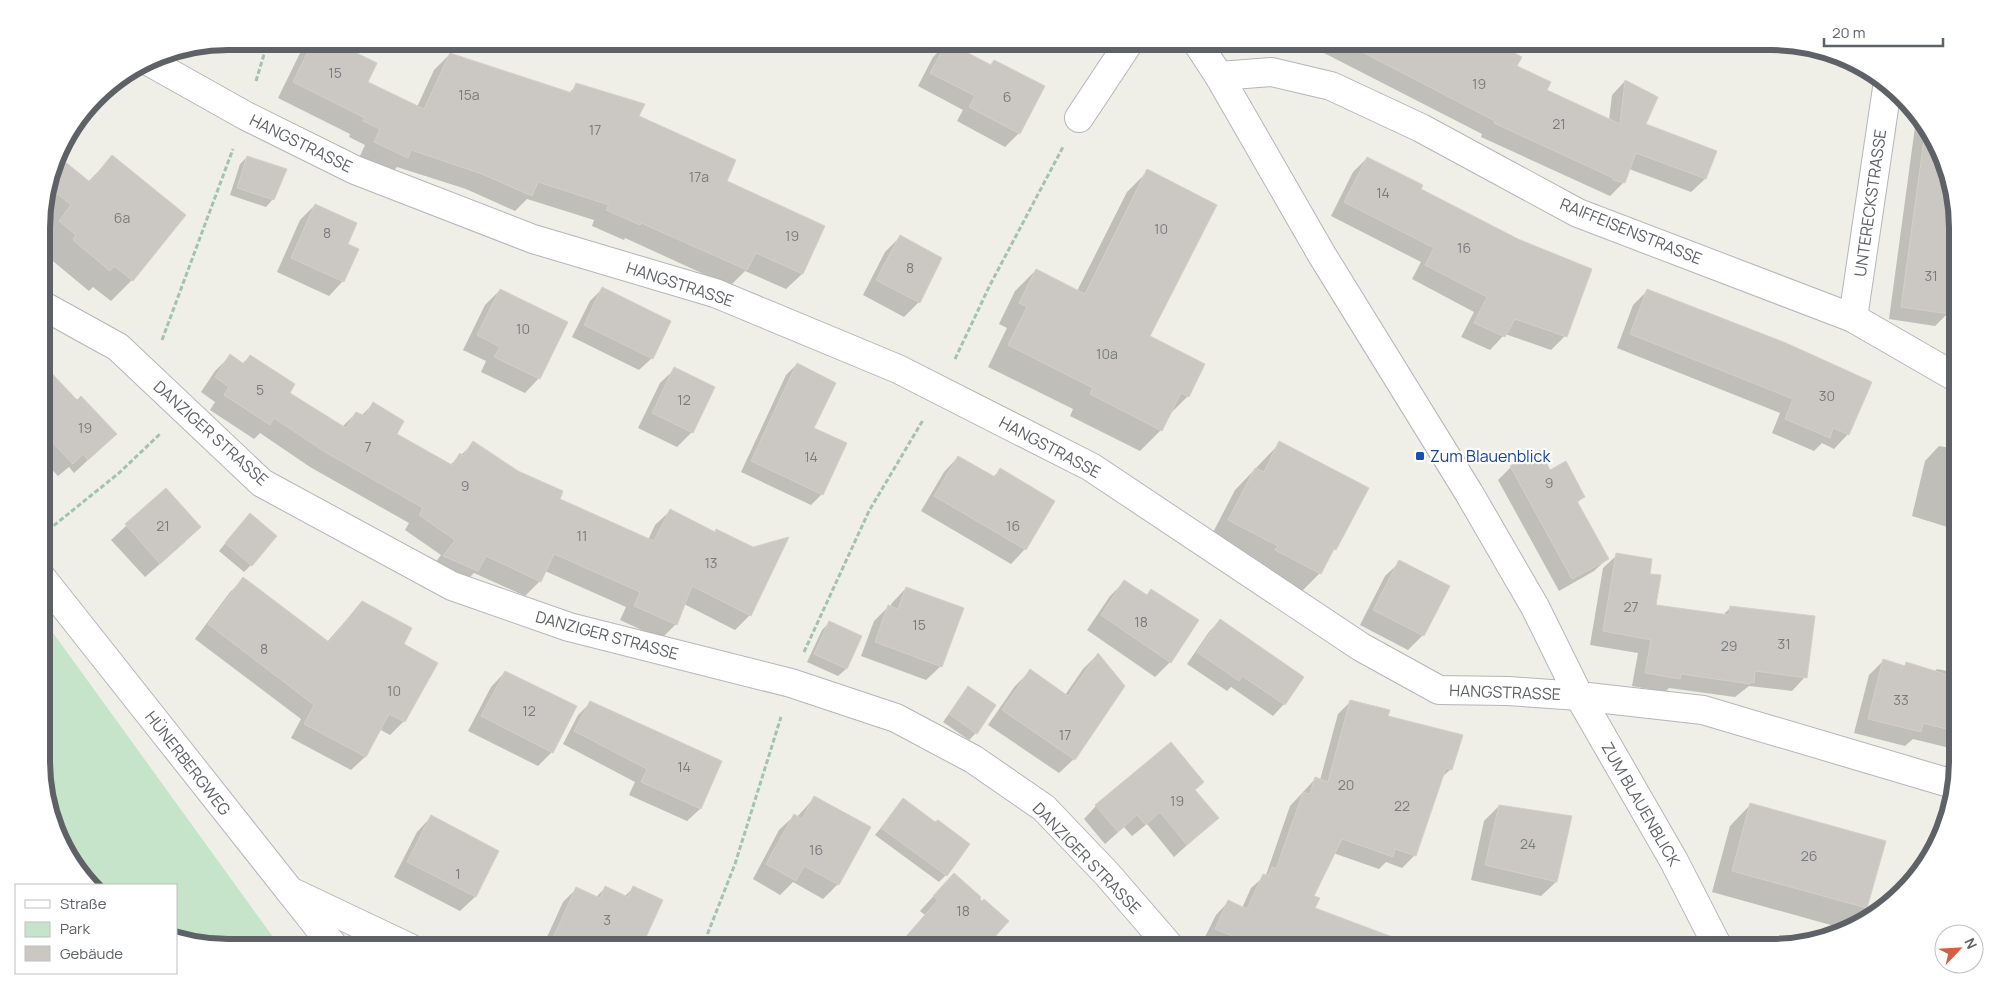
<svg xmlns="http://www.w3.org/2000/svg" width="1999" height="989" viewBox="0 0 1999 989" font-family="Manrope,sans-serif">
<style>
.green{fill:#c6e4c9}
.shadow{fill:#0003}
.building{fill:#cbc8c4;stroke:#d3d0c6}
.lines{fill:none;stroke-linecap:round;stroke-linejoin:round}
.minor-casing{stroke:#b4b6ba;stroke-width:30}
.path{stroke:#a0c4ad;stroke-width:3;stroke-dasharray:5 2.5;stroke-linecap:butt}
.minor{stroke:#fff;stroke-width:28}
.transit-dot{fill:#1a4fb4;stroke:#fff;stroke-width:2}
.labels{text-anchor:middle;stroke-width:4.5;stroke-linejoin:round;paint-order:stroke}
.number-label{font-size:14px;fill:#797b7e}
.street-label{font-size:16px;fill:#5e6166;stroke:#fff}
.transit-label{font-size:16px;fill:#164399;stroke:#fff;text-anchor:start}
.rim{fill:none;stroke:#5e6166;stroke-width:6}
</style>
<rect width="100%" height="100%" fill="#efeee7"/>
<path class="green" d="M43,619L281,948H228L176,936V885H93L80,875L56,833L43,786Z"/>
<g class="shadow">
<path d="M310,41H329L366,83L417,107L434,70L450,54L569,93L577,85L638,117L725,182L823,227L802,274L786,289L745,271L730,286L625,238L624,240L592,226L594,220L527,199L515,211L466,189L397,167L391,173L359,158L365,145L349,137L350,134L278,98L301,51Z"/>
<path d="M1329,41H1489L1515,67L1545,91L1609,120L1612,95L1625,81L1645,124L1705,179L1691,192L1629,169L1624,182L1610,196L1481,137L1482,134L1324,53Z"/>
<path d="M947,43L990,65L994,61L1019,133L1005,147L957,121L963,110L918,86L933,57Z"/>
<path d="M1917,112L1944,157L1956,204V315L1947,314L1935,326L1889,319Z"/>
<path d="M57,157L88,182L112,157L184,216L132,280L111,301L93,287L89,291L42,252V215Z"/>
<path d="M247,157L273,199L266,207L230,195L240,164Z"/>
<path d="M1367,158L1419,189L1565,336L1551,350L1505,334L1490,350L1461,337L1474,312L1412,279L1421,262L1331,216L1353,172Z"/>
<path d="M1148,171L1149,336L1188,396L1167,417L1161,430L1140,451L1070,416L1073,409L988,367L1007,328L999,324L1015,291L1036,270L1077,291L1127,192Z"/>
<path d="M315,205L343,281L329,296L277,272L300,220Z"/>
<path d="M900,237L940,258L919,302L904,317L863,295L885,252Z"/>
<path d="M602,289L652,358L639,370L572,337L590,301Z"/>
<path d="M500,290L539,378L525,393L481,372L486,361L463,350L485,305Z"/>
<path d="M1647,291L1848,434L1834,449L1822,443L1814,451L1772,433L1780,413L1617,348L1633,305Z"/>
<path d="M230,356L242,364L250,356L288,393L342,427L356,413L361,416L373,404L395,434L449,466L474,443L558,499L648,540L655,525L670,511L750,615L735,630L684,604L676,624L661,639L620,620L626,607L545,571L540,581L525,596L474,573L462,585L429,571L441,555L405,530L409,523L310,467L260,433L254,439L210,410L215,402L201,392L215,371Z"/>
<path d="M797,364L813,429L822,494L811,505L741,472L786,375Z"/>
<path d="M42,365L77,401L102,447L74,473L69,467L58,476L42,459Z"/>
<path d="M675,369L692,432L677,447L638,428L660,383Z"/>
<path d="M1280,443L1335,549L1329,555L1320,573L1299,594L1208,542L1235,490Z"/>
<path d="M1939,446L1957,449V530L1912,516L1925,461Z"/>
<path d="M958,457L993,477L1000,470L1025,549L1011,564L921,511L944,472Z"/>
<path d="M1511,467L1550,472L1584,496L1577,503L1607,559L1594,571L1559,591L1498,480Z"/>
<path d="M166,489L185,542L145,577L111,540Z"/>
<path d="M243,522L251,565L244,572L219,551Z"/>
<path d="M1617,555L1649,575L1655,606L1723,615L1731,607L1805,677L1792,691L1749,686L1735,697L1669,688L1665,692L1632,686L1638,653L1590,645L1603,568Z"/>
<path d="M1400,562L1423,635L1408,650L1360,625L1385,576Z"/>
<path d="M244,579L327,642L362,602L402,645L404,721L390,735L379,729L365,757L351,770L291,738L301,719L195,639L230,592Z"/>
<path d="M1124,582L1146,596L1151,591L1170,662L1155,677L1087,630L1110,596Z"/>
<path d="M906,588L941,666L926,680L861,656L874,621L888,607H890L892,603Z"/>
<path d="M1220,620L1302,677L1284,704L1273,716L1231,687L1227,691L1187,664L1209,632Z"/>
<path d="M829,623L860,637L846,669L838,676L807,662L822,630Z"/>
<path d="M1097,655L1074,759L1059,773L988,725L1015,686L1030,671L1065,695L1083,669Z"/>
<path d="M1883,661L1904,666L1906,664L1934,672L1937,669L1957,673L1958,750L1913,739L1905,746L1854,733L1869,675Z"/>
<path d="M505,672L552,752L538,766L468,731L491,687Z"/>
<path d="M968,687L976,733L969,740L943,722Z"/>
<path d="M591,702L720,761L700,809L687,821L629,795L635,782L563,744L578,715Z"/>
<path d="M1350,702L1387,717L1451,769L1440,779L1415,855L1402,868L1386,862L1379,869L1333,853L1313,896L1314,909L1417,947L1217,948L1203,941L1216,915L1228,902L1242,908L1251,888L1266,875L1290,806L1316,778L1320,780L1338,714Z"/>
<path d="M1194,791L1217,818L1174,857L1147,824L1132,836L1124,827L1105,844L1084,819L1096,806Z"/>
<path d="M815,797L869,827L838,884L823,899L793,882L780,895L753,879L779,830L794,816L797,817Z"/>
<path d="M903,800L946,875L939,882L875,835Z"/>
<path d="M1751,804L1884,841L1866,908L1845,929L1712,892L1730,826Z"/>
<path d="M1499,806L1571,817L1556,882L1541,896L1471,880L1484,821Z"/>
<path d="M431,817L497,851L475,897L460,911L394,877L417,832Z"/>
<path d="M605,888L624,897L633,888L639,948H542L563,902L576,889L595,898Z"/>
<path d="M940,889L984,948H896L925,915L920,911Z"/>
</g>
<g class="building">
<path d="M313,41H332L377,63L368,82L424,109L450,53L572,93L576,83L645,104L639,116L736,160L727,181L825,226L803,274L756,253L747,270L641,223L640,225L606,210L609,205L538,182L532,196L482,174L411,150L408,158L374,142L380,129L363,121L365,118L293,82Z"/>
<path d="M1341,41H1492L1522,57L1517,66L1551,82L1547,90L1620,124L1625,80L1658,97L1646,124L1717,151L1706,179L1636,153L1625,183L1613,180V178L1494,123L1495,121Z"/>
<path d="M947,42L991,65L994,60L1045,86L1020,134L969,107L975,96L930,73Z"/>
<path d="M1926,125L1944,157L1956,204V300H1951L1949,314L1901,307Z"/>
<path d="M112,155L186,215L133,281L114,266L110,271L73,240L76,235L59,221L71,205L49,187L58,156L90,182Z"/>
<path d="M247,156L287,169L274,200L237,188Z"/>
<path d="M1367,157L1423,185L1421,189L1518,239L1592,269L1567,337L1515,319L1505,337L1474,323L1487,297L1425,265L1434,248L1344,202Z"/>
<path d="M1147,169L1217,205L1150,336L1205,364L1189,397L1181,393L1162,431L1090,394L1093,388L1008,345L1027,307L1019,303L1036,269L1085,294Z"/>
<path d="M315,204L357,223L348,244L359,249L344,282L291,258Z"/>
<path d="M900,235L942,258L920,303L876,280Z"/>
<path d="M602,287L671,321L653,359L584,325Z"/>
<path d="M500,289L568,322L540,379L494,357L500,347L477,335Z"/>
<path d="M1647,289L1786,343L1872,382L1849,435L1833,428L1830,438L1785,419L1793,399L1630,334Z"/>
<path d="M230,354L244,364L250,355L295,384L290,393L346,428L356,412L365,416L373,402L404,421L397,434L452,465L460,453L463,456L473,441L518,471L563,491L560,499L654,541L670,509L715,532L716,529L753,547L789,537L751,616L692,586L677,625L634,606L640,592L554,554L541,582L486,556L478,571L443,556L455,540L419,515L423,508L325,452L274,418L270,425L224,395L229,387L215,377Z"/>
<path d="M42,363L77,400L81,396L117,434L88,460L83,454L73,464L42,432Z"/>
<path d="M797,363L836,383L814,428L847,443L823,495L751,461Z"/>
<path d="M674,367L715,387L693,433L652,413Z"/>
<path d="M1279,441L1369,488L1336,550L1334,549L1321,574L1275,550L1278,546L1228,520L1255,468L1264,472Z"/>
<path d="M1540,450L1550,470L1566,461L1585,497L1577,501L1609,559L1572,579L1510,466Z"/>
<path d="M958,456L995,477L1000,468L1055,501L1026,550L934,496Z"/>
<path d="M166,488L201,527L160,564L125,524Z"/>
<path d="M250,513L277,536L252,566L225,543Z"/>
<path d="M1616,553L1652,559L1650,574L1661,575L1656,605L1729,615L1730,606L1815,616L1807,678L1755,671L1754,683L1751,682L1750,684L1681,674L1680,679L1645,673L1651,640L1603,631Z"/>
<path d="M1399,560L1450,586L1424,636L1373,610Z"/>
<path d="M243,577L329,642L362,601L412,628L404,644L438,663L405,722L389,714L366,757L304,724L314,705L208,624Z"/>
<path d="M1124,580L1147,595L1151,589L1199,620L1171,663L1101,615Z"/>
<path d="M906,587L964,608L942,667L875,642L888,605L898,609Z"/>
<path d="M1220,619L1304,677L1285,705L1242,676L1239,681L1197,652Z"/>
<path d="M829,621L862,636L847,669L814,654Z"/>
<path d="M1098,653L1125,686L1075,760L1002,710L1030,669L1068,696Z"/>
<path d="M1883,659L1905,666L1906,662L1958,678V732L1923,723L1921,732L1868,719Z"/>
<path d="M505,671L577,706L553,753L481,716Z"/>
<path d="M968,686L996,705L977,734L949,714Z"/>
<path d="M1350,700L1390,710L1388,716L1463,735L1452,770L1446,768L1416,856L1395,849L1393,857L1342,839L1314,896L1320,898L1315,908L1411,944V947L1230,948L1235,937L1215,929L1228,900L1247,909L1263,874L1268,876L1272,867L1276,869L1303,792L1310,794L1315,777L1328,782Z"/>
<path d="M590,701L722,761L701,809L641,782L647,769L574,731Z"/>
<path d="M1171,742L1204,782L1195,790L1219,818L1187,845L1160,812L1146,825L1137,815L1118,832L1095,805Z"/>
<path d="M814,796L871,827L839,885L804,866L796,881L766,864L794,814L802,819Z"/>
<path d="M903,798L935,822L938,820L970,844L947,876L881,828Z"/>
<path d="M1750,803L1886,841L1867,908L1732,871Z"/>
<path d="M1499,805L1572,816L1557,882L1485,865Z"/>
<path d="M431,815L499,851L476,897L407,862Z"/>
<path d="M954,873L981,897L980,899L982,901L984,899L1009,921L985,948H896L938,900L933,896Z"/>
<path d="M605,886L628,897L633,886L663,900L641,948H569L552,940L576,887L600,898Z"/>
</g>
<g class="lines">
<g class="minor-casing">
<g id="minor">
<path d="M1196,41L1219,76L1322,255L1469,493L1535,607L1579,696L1674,861L1718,947"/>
<path d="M148,61L246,116L355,170L533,239L715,293L898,369L1091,467L1361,647L1439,690L1508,691L1579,696L1703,710L1953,784"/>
<path d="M1219,76L1272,72L1331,86L1421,128L1578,213L1853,318L1957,378"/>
<path d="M1079,118L1130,41"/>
<path d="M42,305L118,347L262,483L452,586L569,627L791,683L896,718L973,759L1044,808L1107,874L1171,948"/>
<path d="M1853,318L1887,88"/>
<path d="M42,578L335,948"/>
<path d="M294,893L410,948"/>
</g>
</g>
<g class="path">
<path d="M256,81L268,41"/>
<path d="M162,340L233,149"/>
<path d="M955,359L990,285L1063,147"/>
<path d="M42,535L119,473L161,433"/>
<path d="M804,652L869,511L923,420"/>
<path d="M702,948L735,864L781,717"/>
</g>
<use href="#minor" class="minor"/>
</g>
<rect class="transit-dot" x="1415" y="451" width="10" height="10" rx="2.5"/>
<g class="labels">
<g class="number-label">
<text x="335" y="78">15</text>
<text x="1479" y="89">19</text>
<text x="469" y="100">15a</text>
<text x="1007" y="102">6</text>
<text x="1559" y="129">21</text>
<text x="595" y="135">17</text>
<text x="699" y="182">17a</text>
<text x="1383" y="198">14</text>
<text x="122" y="223">6a</text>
<text x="1161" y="234">10</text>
<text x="327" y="238">8</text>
<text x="792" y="241">19</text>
<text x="1464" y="253">16</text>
<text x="910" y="273">8</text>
<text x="1931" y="281">31</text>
<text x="523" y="334">10</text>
<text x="1107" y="359">10a</text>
<text x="260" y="395">5</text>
<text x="1827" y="401">30</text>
<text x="684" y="405">12</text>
<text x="85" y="433">19</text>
<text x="368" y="452">7</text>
<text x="811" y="462">14</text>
<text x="1549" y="488">9</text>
<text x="465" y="491">9</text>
<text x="163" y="531">21</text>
<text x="1013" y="531">16</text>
<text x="582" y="541">11</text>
<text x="711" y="568">13</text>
<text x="1631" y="612">27</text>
<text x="1141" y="627">18</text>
<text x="919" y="630">15</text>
<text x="1784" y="649">31</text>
<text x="1729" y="651">29</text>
<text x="264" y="654">8</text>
<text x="394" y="696">10</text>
<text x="1901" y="705">33</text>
<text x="529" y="716">12</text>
<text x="1065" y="740">17</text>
<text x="684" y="772">14</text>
<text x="1346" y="790">20</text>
<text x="1177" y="806">19</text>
<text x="1402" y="811">22</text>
<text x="1528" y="849">24</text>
<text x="816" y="855">16</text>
<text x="1809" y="861">26</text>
<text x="458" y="879">1</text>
<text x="963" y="916">18</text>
<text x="607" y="925">3</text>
</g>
<g class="street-label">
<text transform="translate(301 143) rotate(26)" y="6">HANGSTRASSE</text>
<text transform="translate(1870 203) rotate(-82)" y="6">UNTERECKSTRASSE</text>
<text transform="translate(1631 231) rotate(22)" y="6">RAIFFEISENSTRASSE</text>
<text transform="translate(680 284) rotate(18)" y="6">HANGSTRASSE</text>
<text transform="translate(211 433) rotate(42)" y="6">DANZIGER STRASSE</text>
<text transform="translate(1050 447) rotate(28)" y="6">HANGSTRASSE</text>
<text transform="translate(607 635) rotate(15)" y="6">DANZIGER STRASSE</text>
<text transform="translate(1505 692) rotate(2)" y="6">HANGSTRASSE</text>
<text transform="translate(188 763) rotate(52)" y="6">HÜNERBERGWEG</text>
<text transform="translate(1641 804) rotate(60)" y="6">ZUM BLAUENBLICK</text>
<text transform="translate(1087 858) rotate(46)" y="6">DANZIGER STRASSE</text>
</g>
<g class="transit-label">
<text x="1430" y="462">Zum Blauenblick</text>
</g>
</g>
<path d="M0 0H1999V989H0ZM228 50H1771A178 178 0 0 1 1949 228V761A178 178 0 0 1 1771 939H228A178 178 0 0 1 50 761V228A178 178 0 0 1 228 50Z" fill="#fff" fill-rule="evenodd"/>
<path class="rim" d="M228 50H1771A178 178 0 0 1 1949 228V761A178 178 0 0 1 1771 939H228A178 178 0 0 1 50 761V228A178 178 0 0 1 228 50Z"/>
<rect x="15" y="884" width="162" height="90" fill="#ffffff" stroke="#bfc0c2"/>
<rect x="25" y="900" width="25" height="8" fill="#ffffff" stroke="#bfc0c2"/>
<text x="60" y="909" font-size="15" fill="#5e6166">Straße</text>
<rect x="25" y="922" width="25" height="15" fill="#c6e4c9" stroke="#bfc0c2"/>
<text x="60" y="934" font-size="15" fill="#5e6166">Park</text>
<rect x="25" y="946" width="25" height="15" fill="#cbc8c4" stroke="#bfc0c2"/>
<text x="60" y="959" font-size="15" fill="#5e6166">Gebäude</text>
<g transform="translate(1959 949) rotate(65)"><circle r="24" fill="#ffffff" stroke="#bfc0c2"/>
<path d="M0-4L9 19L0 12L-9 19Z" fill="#d85d44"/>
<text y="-8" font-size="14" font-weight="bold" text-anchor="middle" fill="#5e6166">N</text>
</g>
<path d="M1824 38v8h119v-8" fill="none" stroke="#5e6166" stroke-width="2.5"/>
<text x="1832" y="38" font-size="15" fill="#5e6166" stroke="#ffffff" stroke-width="4" paint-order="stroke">20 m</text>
</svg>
